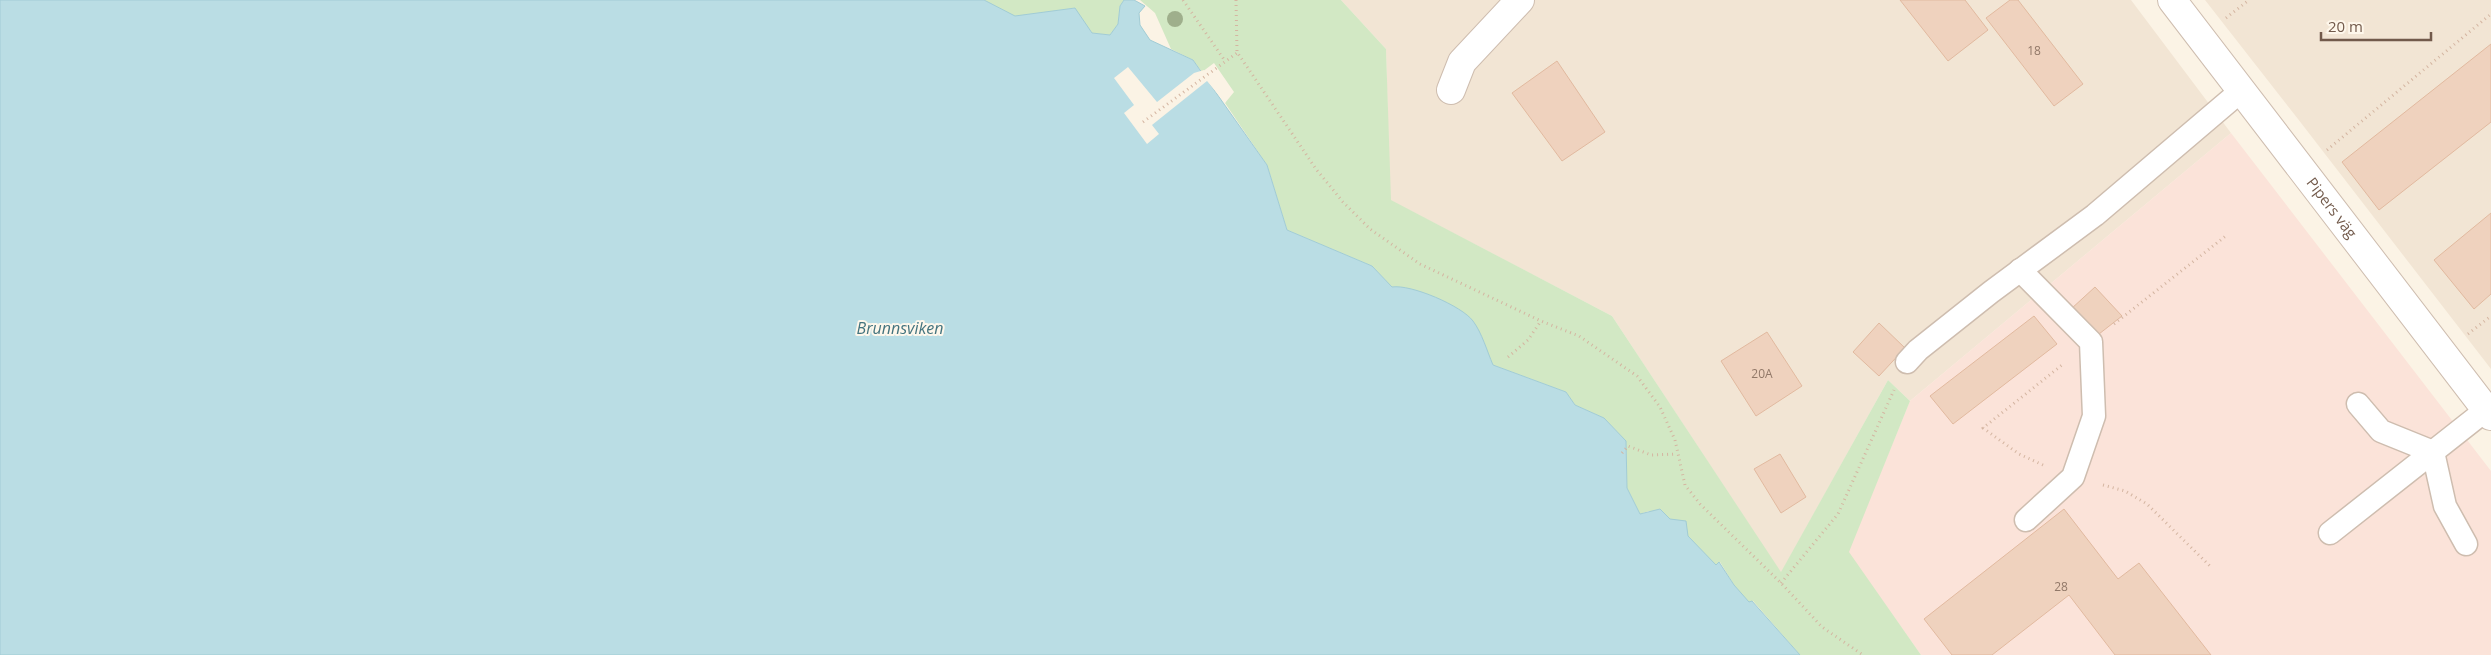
<svg xmlns="http://www.w3.org/2000/svg" width="2491" height="655" viewBox="0 0 2491 655" font-family="'Open Sans',sans-serif">
<style>
.residential{fill:#f2e5d4}
.commercial{fill:#fbe3d9}
.green{fill:#d2e8c4}
.water{fill:#badde4;stroke:#a1ccd5}
.pier{fill:#fbf3e5}
.building{fill:#efd2be;stroke:#e1b99f}
.lines{fill:none;stroke-linecap:round;stroke-linejoin:round}
.lane-casing{stroke:#cebdaf;stroke-width:25}
.street-casing{stroke:#cebdaf;stroke-width:30}
.path{stroke:#d4b5a1;stroke-width:3;stroke-dasharray:1 4;stroke-linecap:butt}
.lane{stroke:#fff;stroke-width:22}
.street{stroke:#fff;stroke-width:28}
.tree{fill:#9faf8c}
.labels{text-anchor:middle;stroke-width:4;stroke-linejoin:round;paint-order:stroke}
.number-label{font-size:12px;fill:#917868}
.street-label{font-size:15px;fill:#725a4b;stroke:#fef7eb}
.water-label{font-size:16px;font-style:italic;fill:#43737e;stroke:#fef7eb}
</style>
<rect width="100%" height="100%" fill="#fbf3e5"/>
<g class="residential">
<path d="M1341,0H2131L2231,133L1910,401L1888,380L1781,573L1612,316L1390,200L1386,49Z"/>
<path d="M2205,0H2491V369L2298,119Z"/>
</g>
<path class="commercial" d="M2231,133L2491,471V655H1921L1848,552L1910,401Z"/>
<g class="green">
<path d="M984,0H1124L1120,6L1118,24L1110,35L1092,33L1074,8L1015,17Z"/>
<path d="M1140,0H1341L1386,49L1391,200L1612,316L1781,572L1888,380L1910,401L1849,552L1921,655H1800L1753,601L1749,603L1734,585L1720,562L1716,565L1670,519L1649,511L1640,514L1627,488L1626,441L1604,418L1575,405L1566,392L1493,365L1473,321L1392,287L1372,266L1287,230L1267,165L1225,103L1234,92L1214,63L1202,72L1193,60L1171,49L1155,13Z"/>
</g>
<path class="water" d="M0,0H984L1015,16L1075,8L1092,33L1110,35L1118,24L1120,6L1124,0H1134L1145,6L1139,13L1140,25L1150,40L1193,60L1267,165L1287,230L1372,266L1392,287C1411,284 1462,306 1473,321C1482,333 1487,351 1493,365L1566,392L1575,405L1604,418L1626,441L1627,488L1640,514L1660,509L1670,519L1686,521L1688,536L1716,565L1719,562L1734,585L1749,602L1752,601L1800,655H0Z"/>
<path class="pier" d="M1128,67L1157,102L1194,73L1204,70L1226,101L1225,103L1207,81L1152,125L1159,134L1147,144L1124,113L1134,105L1114,78Z"/>
<g class="building">
<path d="M1900,0H1965L1988,30L1948,61Z"/>
<path d="M2010,0H2018L2083,84L2054,106L1986,18Z"/>
<path d="M2491,44V122L2379,210L2342,162Z"/>
<path d="M1557,61L1605,132L1562,161L1512,93Z"/>
<path d="M2491,213V294L2474,309L2434,260Z"/>
<path d="M2095,287L2122,316L2099,334L2071,309Z"/>
<path d="M2034,316L2057,344L1953,424L1930,396Z"/>
<path d="M1879,323L1905,348L1879,376L1853,352Z"/>
<path d="M1767,332L1802,386L1756,416L1721,361Z"/>
<path d="M1780,454L1806,497L1781,513L1754,469Z"/>
<path d="M2064,509L2118,579L2139,563L2211,655H2115L2069,595L1992,655H1952L1924,619Z"/>
</g>
<g class="lines">
<g class="lane-casing">
<g id="lane">
<path d="M2020,270L2091,342L2094,416L2073,477L2026,520"/>
<path d="M1907,362L1918,350L1991,292L2095,215L2242,90"/>
<path d="M2358,404L2381,431L2433,452L2445,506L2466,544"/>
<path d="M2330,533L2486,410"/>
</g>
</g>
<g class="street-casing">
<g id="street">
<path id="s1" d="M2172,0L2491,416"/>
<path d="M1451,90L1462,62L1520,0"/>
</g>
</g>
<g class="path">
<path d="M1183,0L1225,61"/>
<path d="M1236,0L1237,52L1316,169L1343,202L1370,229L1420,264L1541,321L1579,336L1637,376L1660,407L1675,440L1685,485L1700,504L1781,583L1822,627L1863,655"/>
<path d="M2226,18L2249,0"/>
<path d="M1143,122L1237,53"/>
<path d="M2327,150L2491,14"/>
<path d="M2114,324L2227,235"/>
<path d="M2468,334L2491,316"/>
<path d="M1508,357L1528,340L1541,321"/>
<path d="M1622,453L1628,446L1651,455L1677,454"/>
<path d="M2043,465L2019,454L1983,428L2062,365"/>
<path d="M2103,485L2125,491L2147,504L2212,568"/>
<path d="M1781,583L1838,514L1894,390"/>
</g>
<use href="#lane" class="lane"/>
<use href="#street" class="street"/>
</g>
<circle class="tree" cx="1175" cy="19" r="8"/>
<g class="labels">
<g class="number-label">
<text x="2034" y="55">18</text>
<text x="1762" y="378">20A</text>
<text x="2061" y="591">28</text>
</g>
<g class="street-label">
<text dy="5" stroke="none"><textPath href="#s1" startOffset="262">Pipers väg</textPath></text>
</g>
<g class="water-label">
<text x="900" y="334">Brunnsviken</text>
</g>
</g>
<path d="M2321 32v8h110v-8" fill="none" stroke="#725a4b" stroke-width="2.5"/>
<text x="2328" y="32" font-size="15" fill="#725a4b" stroke="#fef7eb" stroke-width="4" paint-order="stroke">20 m</text>
</svg>
